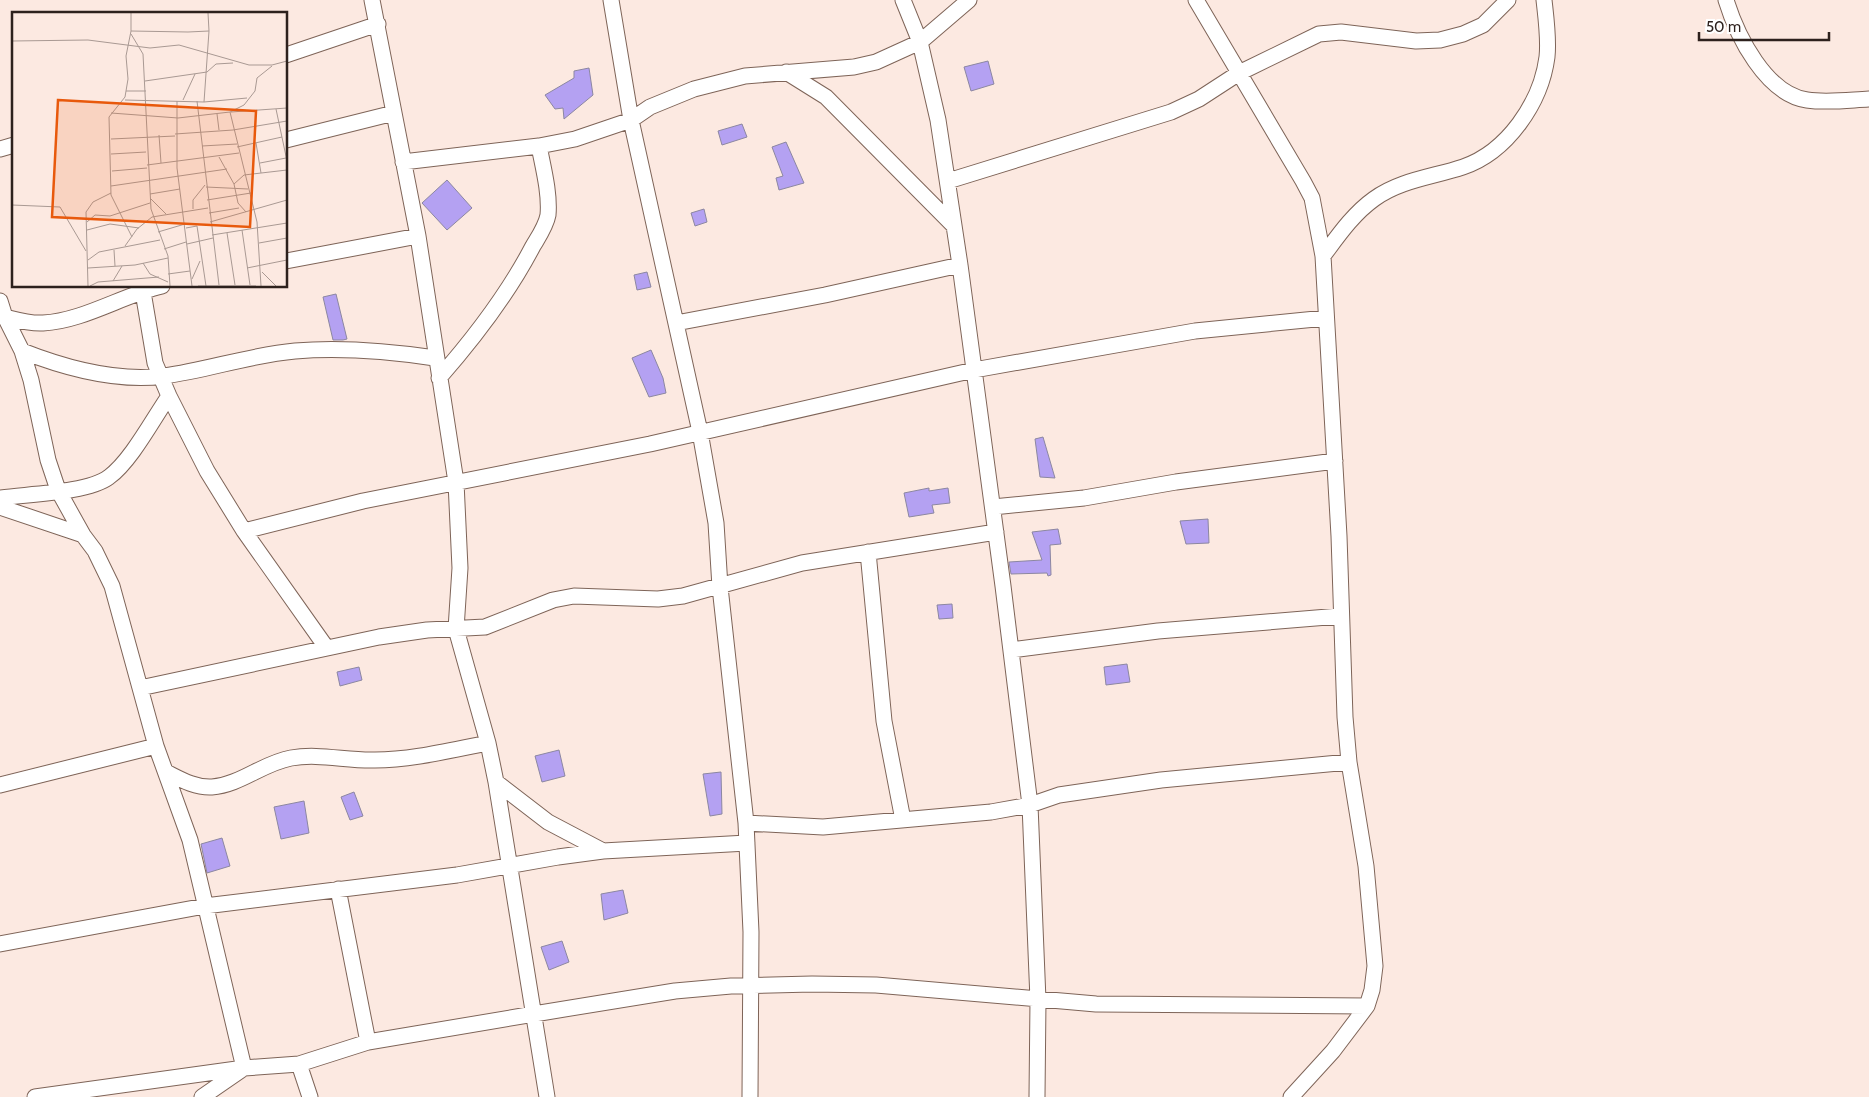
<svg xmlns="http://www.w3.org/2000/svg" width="1869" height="1097" font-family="Cabin,sans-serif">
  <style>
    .building { fill: #b4a1f2; stroke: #8c87a1 }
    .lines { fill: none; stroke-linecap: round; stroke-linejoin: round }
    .minor-casing { stroke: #7e6458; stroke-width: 17 }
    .minor { stroke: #fff; stroke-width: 15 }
    .inset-road { fill: none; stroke: #a99993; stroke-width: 1 }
    .view { fill: #e8590c; fill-opacity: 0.15; stroke: #e8590c; stroke-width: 2.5 }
    .inset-edge { fill: none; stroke: #2d211d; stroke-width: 2.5 }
  </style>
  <rect width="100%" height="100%" fill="#fce9e1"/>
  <!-- building -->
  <path class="building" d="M988,61L994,84L971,91L964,67Z
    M589,68L593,95L564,119L563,108L555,109L545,95L574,78V71Z
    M742,124L747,137L722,145L718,131Z
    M786,142L804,183L779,190L776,178L783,176L772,147Z
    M447,180L472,208L447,230L422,203Z
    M704,209L707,222L695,226L691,213Z
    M647,272L651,287L637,290L634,275Z
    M336,294L347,339L343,340H333L323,297Z
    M651,350L663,378L666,393L649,397L632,358Z
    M1043,437L1055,478L1040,477L1035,439Z
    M929,488V491L948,488L950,503L932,505L934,513L909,517L904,493Z
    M1208,519L1209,543L1186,544L1180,521Z
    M1058,529L1061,544L1050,545L1051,575L1048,576L1047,573L1011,574L1009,562L1042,560L1032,532Z
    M952,604L953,618L939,619L937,605Z
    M1127,664L1130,682L1106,685L1104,667Z
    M359,667L362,680L340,686L337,672Z
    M559,750L565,776L542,782L535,756Z
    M721,772L722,814L710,816L703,774Z
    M354,792L363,816L350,820L341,797Z
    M304,801L309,833L281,839L274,807Z
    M222,838L230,866L207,873L201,844Z
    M623,890L628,913L604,920L601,894Z
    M562,941L569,962L549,970L541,947Z"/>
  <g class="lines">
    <!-- minor casing -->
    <g class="minor-casing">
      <path id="minor" d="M372,0L418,236L456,482L460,568L456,629L488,743L496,782L547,1097
        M611,0L631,120L700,432L716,523L720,587L746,823L751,932L750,1097
        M903,0L920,42L938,120L960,265L1003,586L1030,805L1038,1000L1037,1097
        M1196,0L1303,181L1312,198L1323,256L1339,536L1345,717L1349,762L1366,866L1375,966L1372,990L1367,1006L1333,1051L1291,1097
        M1726,0C1737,36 1766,94 1807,100C1827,103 1849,100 1869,99
        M286,55L378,24
        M786,72L826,97L954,226
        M286,140L394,113
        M0,149L14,145
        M403,162L539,146L575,139L631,120L650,107L694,89L745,76L854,67L876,62L920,42L969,0
        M948,181L1171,112L1199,99L1239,73L1319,34L1341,32L1416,41L1440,40L1463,34L1483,25L1508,0
        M1323,256C1338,236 1353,214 1374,199C1400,180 1433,177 1463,167C1507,152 1541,103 1547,57C1549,39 1546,18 1544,0
        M286,261L418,236
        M142,286L155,363L169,396L207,471L244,531L326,647
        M0,301L5,317L22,351L31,380L48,460L58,490L83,535L95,551L112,586L156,746L190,840L244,1068L299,1064L368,1042L534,1014L675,991L731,986L812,984L876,985L1096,1004L1367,1006
        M5,317C17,320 31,324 43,323C83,321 123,295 162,286
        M676,323L825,295L960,265
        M22,351C65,368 118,382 164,376C208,370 250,355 295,351C342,347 388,351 435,358
        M439,378C475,337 508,294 533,246C539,236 546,226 548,215C550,193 543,167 539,146
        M0,498C28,494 88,493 109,477C131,461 153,419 169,396
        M0,507L83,535
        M993,507L1084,498L1176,482L1335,461
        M244,531L363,501L650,444L974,370L1195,331L1326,318
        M868,552L884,721L903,820
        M1011,650L1158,631L1340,616
        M140,688L379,637L427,630L485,627L553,600L574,596L658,599L683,596L802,563L996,532
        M166,772C180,779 195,788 212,787C240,785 263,763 291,758C319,753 347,761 375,760C412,760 451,750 488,743
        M496,782L548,822L603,851
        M0,785L156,746
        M746,823L823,827L991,812L1030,805L1059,795L1161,780L1349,762
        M338,889L368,1042
        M0,944L205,906L457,875L558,857L603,851L747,843
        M299,1064L310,1097
        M35,1097L244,1068
        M202,1097L244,1068"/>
    </g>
    <!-- minor -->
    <use href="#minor" class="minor"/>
  </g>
  <!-- overview -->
  <g transform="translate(12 12)">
    <rect width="275" height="275" fill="#fce9e1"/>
    <path class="inset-road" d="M119,1V19L176,20L197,19L196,1M119,19L114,44L116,67L113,85L97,105L99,183L120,225M119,22L131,42L139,197L156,244L158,274M0,29L76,28L138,36L167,33L237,53H260L275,49M133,69L195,60L204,52L221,51M114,79H134M113,88L192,90L235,86M171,88L183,62M165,89V156L180,274M185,89L207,273M192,90L197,19M264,97L275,149M218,100L232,93L243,79L245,66L260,54M219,100L275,96M99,101L166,106L218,100L245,210L249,274M205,102L207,118M163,122L221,118L275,109M147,123L149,151M99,127L163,124M244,131L249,161M190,134L225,132M225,135L270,125M99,142L134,140M207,145L222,172L226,191L234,200M248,151L274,146M135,153L227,141M100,159L135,156M222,172L232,163L275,158M99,174L215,157M194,175L236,177M138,182L168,177M138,186L154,202M195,188L239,181M0,193L48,195L74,239M181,197V188L193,173M197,201L227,196M75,210L83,203L98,204L138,191M198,210L275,188M174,216L185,214L194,274M75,218L98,212L127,216M230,218L238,273M146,220L173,212M215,221L223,273M200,223L275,211M247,231L275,226M175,232L201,226M113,234L125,217L140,205L196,196M152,237L174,230M102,238L103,254M76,248L87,240L148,228M131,251L138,262L156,270M76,256L123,253L156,246M235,256L275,248M250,260L264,274M156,262L178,259M180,267L188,249M101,269L110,254M76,274L74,200L81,190L99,181M78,274L86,270L147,265M186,274H244"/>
    <path class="view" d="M46,88L244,99L238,215L40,205Z"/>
    <rect width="275" height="275" class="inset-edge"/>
  </g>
  <!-- scale -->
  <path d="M1699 32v8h130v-8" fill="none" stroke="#2d211d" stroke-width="2.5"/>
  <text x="1706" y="32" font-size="15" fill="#2d211d" stroke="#ffffff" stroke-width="4" paint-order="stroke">50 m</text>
</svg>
